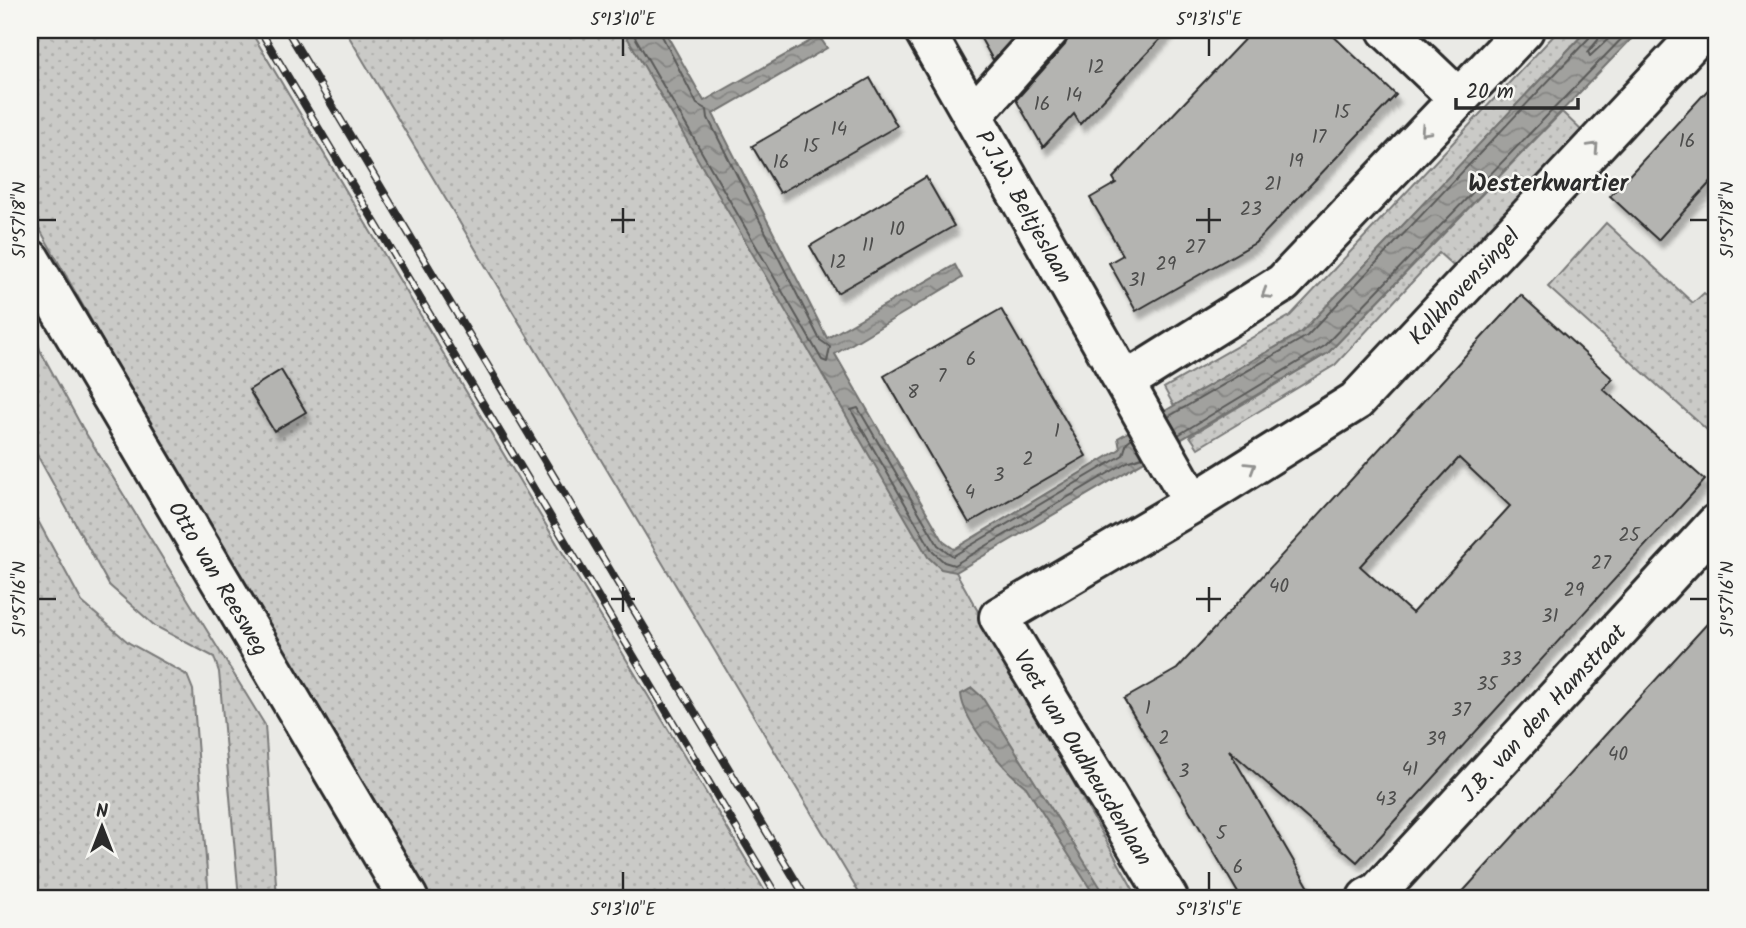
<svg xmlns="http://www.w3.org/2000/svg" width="1746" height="928" font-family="Kalam,sans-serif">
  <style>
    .green { fill: url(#green-dots); stroke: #7a7a79; stroke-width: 2 }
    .water { fill: url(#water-waves); stroke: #727270; stroke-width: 2 }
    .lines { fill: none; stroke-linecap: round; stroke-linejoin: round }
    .shore { stroke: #5a5a59; stroke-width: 2 }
    .building { fill: #b4b4b1; stroke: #2b2b2b; stroke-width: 2; fill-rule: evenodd; filter: url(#shadow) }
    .street-casing { stroke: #2b2b2b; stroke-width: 44 }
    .secondary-casing { stroke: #2b2b2b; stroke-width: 44 }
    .street { stroke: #f6f6f2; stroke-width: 38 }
    .secondary { stroke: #f6f6f2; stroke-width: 38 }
    .rail-casing { stroke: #2b2b2b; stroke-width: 8 }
    .rail { stroke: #f6f6f2; stroke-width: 5; stroke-dasharray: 16; stroke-linecap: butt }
    .oneway { stroke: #90908e }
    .ticks { fill: none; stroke: #2b2b2b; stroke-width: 2.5 }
    .labels { text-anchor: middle; stroke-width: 5; stroke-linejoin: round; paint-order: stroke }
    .number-label { font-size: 19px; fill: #4d4d4c }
    .street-label { font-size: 23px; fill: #2b2b2b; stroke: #f6f6f2 }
    .neighbourhood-label { font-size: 24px; font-weight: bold; fill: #2b2b2b; stroke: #f6f6f2 }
    .neatline { fill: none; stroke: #2b2b2b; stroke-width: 2.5 }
    .ticks-label { font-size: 18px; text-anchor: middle; fill: #2b2b2b }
  </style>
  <defs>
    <pattern id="green-dots" width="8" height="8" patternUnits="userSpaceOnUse" patternTransform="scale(1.75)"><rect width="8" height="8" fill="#cacac7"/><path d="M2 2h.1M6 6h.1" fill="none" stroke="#aeaeab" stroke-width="1.8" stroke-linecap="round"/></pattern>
    <pattern id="water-waves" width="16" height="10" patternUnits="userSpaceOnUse" patternTransform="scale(1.75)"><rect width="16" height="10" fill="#a1a19e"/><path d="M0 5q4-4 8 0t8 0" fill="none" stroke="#838381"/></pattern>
    <filter id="shadow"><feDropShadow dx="4.5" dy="8" stdDeviation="2" flood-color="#0004"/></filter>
  </defs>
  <rect width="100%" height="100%" fill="#eaeae6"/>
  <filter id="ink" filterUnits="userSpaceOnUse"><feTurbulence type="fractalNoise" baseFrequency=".0143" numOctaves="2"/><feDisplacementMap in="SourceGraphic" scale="14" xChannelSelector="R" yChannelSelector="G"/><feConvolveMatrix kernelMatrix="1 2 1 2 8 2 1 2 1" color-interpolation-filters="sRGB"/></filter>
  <g filter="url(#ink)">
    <!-- green -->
    <path class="green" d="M30,30H250L769,898H431L191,497L30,212Z
      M345,30H630L934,547L956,572L1138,898H862Z
      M1559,30H1587L1302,332L1174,406L1164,388L1290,316Z
      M1562,112L1583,132L1459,271L1439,253L1335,365L1198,448L1190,436L1328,353Z
      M1606,223L1693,303L1704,293L1716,304V438L1548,287Z
      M30,315L40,350L82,427L265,725L277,898H239L219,672L214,657L155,626L109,585L30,442Z
      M30,506L82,602L129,643L187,675L193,690L209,898H34L30,843Z"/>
    <!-- water -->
    <path class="water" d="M623,30H664L704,101L819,36L827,48L713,114L827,338L955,265L962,278L835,354L944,542L954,549L1120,449L1118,438L1302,332L1587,30H1640L1328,353L956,572L941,569L928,557Z
      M972,688L982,697L1107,898H1096L1026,787C1004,770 963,721 961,694Z"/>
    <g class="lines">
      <!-- shore -->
      <path class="shore" d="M631,30L822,360L827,362L830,347L820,340L708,118L707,110L697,104L659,30
        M1600,30L1598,40L1588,52L1590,56L1618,30
        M1168,417L1307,336L1589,38L1591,30
        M1178,435L1323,347L1630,30
        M1132,438L1127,442L1123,455L953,556L938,545L858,408L851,410L933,552L944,562L954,565L1127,462L1142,457"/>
    </g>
    <!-- building -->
    <path class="building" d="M976,30H1020L993,60Z
      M1070,30H1169L1080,124L1074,114L1043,147L1016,100L1065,45Z
      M1253,30H1327L1396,95L1255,243L1136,311L1109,263L1123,255L1090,198L1116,183L1113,178Z
      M870,78L897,126L780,193L752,146Z
      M1716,81V176L1658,240L1610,196Z
      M926,177L954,226L837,293L810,246Z
      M1521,295L1613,379L1603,389L1705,480L1357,862L1229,750L1315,898H1241L1124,699L1177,669ZM1459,458L1510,506L1412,613L1360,566Z
      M1001,309L1086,456L969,523L884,376Z
      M281,370L306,412L274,431L249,390Z
      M1716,614V898H1457L1618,721Z"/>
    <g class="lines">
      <!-- street casing -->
      <g class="street-casing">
        <g id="street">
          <path id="s1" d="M924,30L1193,503L999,617L1168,898"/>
          <path d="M1387,30L1457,97"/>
          <path d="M973,115L1049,30"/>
          <path d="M1125,382L1283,283L1524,30"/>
          <path id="s2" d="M1193,503L1356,401L1703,30"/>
          <path id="s3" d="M1367,898L1378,892L1716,524"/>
        </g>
      </g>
      <!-- secondary casing -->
      <g class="secondary-casing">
        <g id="secondary">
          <path id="s4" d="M30,259L408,898"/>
        </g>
      </g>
      <!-- street -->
      <use href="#street" class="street"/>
      <!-- secondary -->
      <use href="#secondary" class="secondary"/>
      <!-- rail casing -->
      <g class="rail-casing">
        <path id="rail" d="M260,30L778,898
          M287,30L806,898"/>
      </g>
      <!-- rail -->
      <use href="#rail" class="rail"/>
    </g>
    <!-- one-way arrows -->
    <defs><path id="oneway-chevron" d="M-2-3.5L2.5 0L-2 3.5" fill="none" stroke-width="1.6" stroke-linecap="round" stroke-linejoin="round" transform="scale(1.75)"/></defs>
    <g class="oneway">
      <use href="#oneway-chevron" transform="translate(1425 131) rotate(133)"/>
      <use href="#oneway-chevron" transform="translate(1594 147) rotate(-47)"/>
      <use href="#oneway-chevron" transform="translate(1266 294) rotate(148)"/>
      <use href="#oneway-chevron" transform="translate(1251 467) rotate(-32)"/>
    </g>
  </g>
  <!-- ticks -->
  <path class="ticks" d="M623,38V56M1209,38V56M623,208V233M1209,208V233M38,220H56M611,220H635M1196,220H1221M1690,220H1708M623,587V612M1209,587V612M38,599H56M611,599H635M1196,599H1221M1690,599H1708M623,872V890M1209,872V890"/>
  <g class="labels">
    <!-- number labels -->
    <g class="number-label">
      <text x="1096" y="73">12</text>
      <text x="1074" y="101">14</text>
      <text x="1042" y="110">16</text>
      <text x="1342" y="118">15</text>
      <text x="839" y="135">14</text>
      <text x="1319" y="143">17</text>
      <text x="1687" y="147">16</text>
      <text x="811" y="152">15</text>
      <text x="1296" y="167">19</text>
      <text x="781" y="168">16</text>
      <text x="1273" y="190">21</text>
      <text x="1251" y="215">23</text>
      <text x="897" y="235">10</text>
      <text x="868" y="251">11</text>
      <text x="1195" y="253">27</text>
      <text x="838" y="268">12</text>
      <text x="1166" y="270">29</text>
      <text x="1137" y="286">31</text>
      <text x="971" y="365">6</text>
      <text x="942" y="382">7</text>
      <text x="913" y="398">8</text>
      <text x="1057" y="437">1</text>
      <text x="1028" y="465">2</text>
      <text x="999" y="481">3</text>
      <text x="970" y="498">4</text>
      <text x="1629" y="541">25</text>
      <text x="1601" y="569">27</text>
      <text x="1279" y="592">40</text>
      <text x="1574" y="596">29</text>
      <text x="1550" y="622">31</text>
      <text x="1511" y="665">33</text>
      <text x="1487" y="690">35</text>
      <text x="1148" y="714">1</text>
      <text x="1461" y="716">37</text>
      <text x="1164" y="744">2</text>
      <text x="1436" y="745">39</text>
      <text x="1618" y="760">40</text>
      <text x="1410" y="775">41</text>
      <text x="1184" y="777">3</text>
      <text x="1386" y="805">43</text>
      <text x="1221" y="839">5</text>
      <text x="1238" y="873">6</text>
    </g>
    <!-- street labels -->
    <g class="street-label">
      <text dy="8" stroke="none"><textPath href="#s1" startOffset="203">P.J.W. Beltjeslaan</textPath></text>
      <text dy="8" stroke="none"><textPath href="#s2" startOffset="350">Kalkhovensingel</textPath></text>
      <text dy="8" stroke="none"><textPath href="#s4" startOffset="371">Otto van Reesweg</textPath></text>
      <text dy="8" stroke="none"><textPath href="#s3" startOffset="256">J.B. van den Hamstraat</textPath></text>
      <text dy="8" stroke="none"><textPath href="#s1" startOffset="933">Voet van Oudheusdenlaan</textPath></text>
    </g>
    <!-- neighbourhood labels -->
    <g class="neighbourhood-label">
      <text x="1548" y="191">Westerkwartier</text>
    </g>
  </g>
  <!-- margin -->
  <rect width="1746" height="928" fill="none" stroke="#f6f6f2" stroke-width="77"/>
  <!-- north arrow -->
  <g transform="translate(102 827)" stroke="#f6f6f2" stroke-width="5" paint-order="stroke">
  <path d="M0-5L12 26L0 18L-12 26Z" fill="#2b2b2b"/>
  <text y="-10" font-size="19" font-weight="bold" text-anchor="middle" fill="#2b2b2b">N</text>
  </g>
  <!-- scale -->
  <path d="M1456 98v10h122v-10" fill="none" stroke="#2b2b2b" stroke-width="3.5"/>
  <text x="1466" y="98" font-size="21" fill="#2b2b2b" stroke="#f6f6f2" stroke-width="5" paint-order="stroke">20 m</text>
  <rect x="38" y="38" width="1670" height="852" class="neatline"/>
  <g class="ticks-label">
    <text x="623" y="25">5°13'10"E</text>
    <text x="1209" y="25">5°13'15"E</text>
    <text transform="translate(19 220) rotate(-90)" y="6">51°57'18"N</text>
    <text transform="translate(1727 220) rotate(-90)" y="6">51°57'18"N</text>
    <text transform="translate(19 599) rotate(-90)" y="6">51°57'16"N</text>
    <text transform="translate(1727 599) rotate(-90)" y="6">51°57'16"N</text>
    <text x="623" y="915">5°13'10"E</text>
    <text x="1209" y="915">5°13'15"E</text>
  </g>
</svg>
